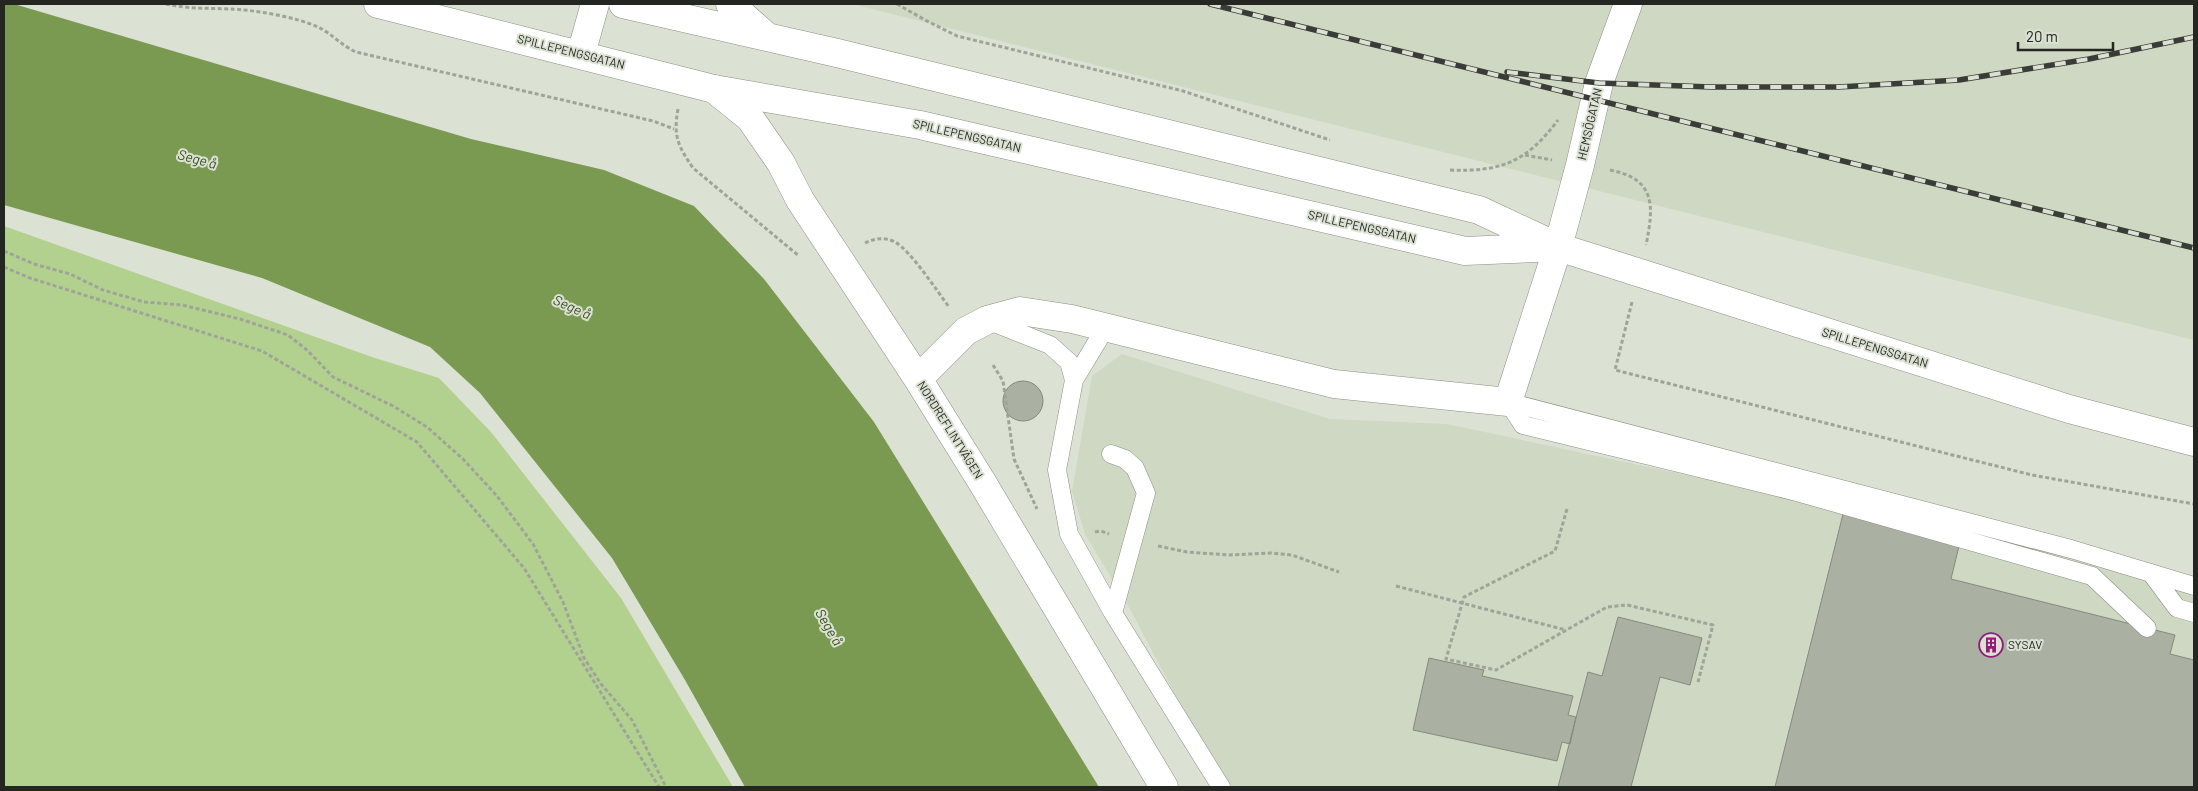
<svg xmlns="http://www.w3.org/2000/svg" width="2198" height="791" font-family="Barlow,sans-serif">
  <style>
    .built { fill: #ced8c3 }
    .green { fill: #b3d18e }
    .water { fill: #7b9a51 }
    .building { fill: #aab1a3; stroke: #848a7d }
    .lines { fill: none; stroke-linecap: round; stroke-linejoin: round }
    .lane-casing { stroke: #898f82; stroke-width: 19 }
    .street-casing { stroke: #898f82; stroke-width: 29 }
    .secondary-casing { stroke: #898f82; stroke-width: 29 }
    .path { stroke: #9fa499; stroke-width: 3; stroke-dasharray: 4 2.5; stroke-linecap: butt }
    .lane { stroke: #fff; stroke-width: 18 }
    .street { stroke: #fff; stroke-width: 28 }
    .secondary { stroke: #fff; stroke-width: 28 }
    .rail-casing { stroke: #3a3d37; stroke-width: 5.5 }
    .rail { stroke: #dbe2d4; stroke-width: 4; stroke-dasharray: 11; stroke-linecap: butt }
    .labels { text-anchor: middle; stroke-width: 4; stroke-linejoin: round; paint-order: stroke }
    .street-label { font-size: 12px; fill: #232621; stroke: #dbe2d4 }
    .poi-label { font-size: 12px; fill: #232621; stroke: #dbe2d4; text-anchor: start }
    .water-label { font-size: 14px; font-style: italic; fill: #3a4f1b; stroke: #dbe2d4 }
  </style>
  <rect width="100%" height="100%" fill="#dbe2d4"/>
  <!-- built -->
  <path class="built" d="M852,4H2194V340Z
    M1122,354L1330,419L1447,424L2194,583V787H1224L1131,611L1085,534L1072,491L1092,376Z"/>
  <!-- green -->
  <path class="green" d="M4,226L372,357L439,378L491,432L621,598L733,787H4Z"/>
  <!-- water -->
  <path class="water" d="M4,4H14L471,139L604,170L694,206L764,279L874,422L1099,787H745L685,680L612,558L480,393L430,347L262,278L4,205Z"/>
  <!-- building -->
  <path class="building" d="M1003 401a20 20 0 1 1 40 0a20 20 0 1 1-40 0Z
    M1844,510L1960,542L1951,579L2175,635L2170,654L2194,660V787H1775Z
    M1618,617L1702,638L1690,685L1660,677L1631,787H1558L1588,672L1602,676Z
    M1429,658L1484,670L1482,676L1573,696L1568,715L1576,717L1570,744L1562,742L1557,761L1413,730Z"/>
  <g class="lines">
    <!-- lane casing -->
    <g class="lane-casing">
      <path id="lane" d="M987,320L1050,345L1069,362L1074,380L1057,470L1069,534L1113,613L1221,787
        M1074,380L1106,327
        M1508,402L2071,549L2194,586
        M1508,402L1523,425L1797,492L2092,576L2147,628
        M1111,454L1125,459L1135,468L1146,493L1113,613
        M2151,573L2177,608L2194,613"/>
    </g>
    <!-- street casing -->
    <g class="street-casing">
      <path id="street" d="M581,54L595,4
        M714,89L750,118L781,163L800,200L918,379L982,482L1164,787
        M918,379L966,331L987,320L1020,311L1072,319L1334,384L1508,402L1558,247L2069,409L2194,442"/>
    </g>
    <!-- secondary casing -->
    <g class="secondary-casing">
      <path id="secondary" d="M378,4L714,89L920,125L1465,251L1558,247
        M623,4L837,53L1479,210L1554,245
        M730,4L766,36
        M1558,247L1580,165L1599,83L1628,4"/>
    </g>
    <!-- path -->
    <path class="path" d="M166,4C187,9 209,8 231,9C255,10 296,17 318,27C331,33 342,46 356,52L653,121L674,129
      M897,4L925,20L957,36L1183,91L1330,140
      M678,109C673,136 678,146 693,168L799,256
      M1525,155L1552,160
      M1450,170C1501,172 1527,162 1558,120
      M1610,170C1656,179 1654,206 1646,245
      M865,243C875,238 885,237 895,242C911,251 937,291 949,307
      M4,251L34,264L70,274L103,290L144,302L182,305L240,319L288,335L307,350L333,377L393,406L427,427L463,459L497,496L533,544L563,602L584,658L601,684L632,720L666,787
      M4,267L30,278L262,351L417,442L524,568L659,787
      M1632,302L1615,370L2032,475L2194,504
      M993,365L1003,381L1014,459L1037,509
      M1567,509L1555,551L1464,597L1446,659L1496,670L1607,607L1627,605L1713,625L1698,682
      M1095,532L1101,531L1109,534
      M1158,546L1187,552L1229,555L1271,553L1292,555L1339,572
      M1396,586L1566,630"/>
    <!-- lane -->
    <use href="#lane" class="lane"/>
    <!-- street -->
    <use href="#street" class="street"/>
    <!-- secondary -->
    <use href="#secondary" class="secondary"/>
    <!-- rail casing -->
    <g class="rail-casing">
      <path id="rail" d="M1210,4L2194,248
        M1507,72L1599,83L1711,87H1839L1959,80L2089,59L2194,37"/>
    </g>
    <!-- rail -->
    <use href="#rail" class="rail"/>
  </g>
  <!-- icons -->
  <defs>
    <g id="building-ring" transform="scale(1.25)"><circle r="9.5" fill="#dbe2d4" stroke="#921c7a" stroke-width="1.5"/><path d="M-4-6H4V6H1V3H-1V6H-4ZM-2.5-4.3h1.7v1.8h-1.7ZM.8-4.3h1.7v1.8H.8ZM-2.5-1h1.7V.8h-1.7ZM.8-1h1.7V.8H.8Z" fill="#921c7a"/></g>
  </defs>
  <g fill-rule="evenodd">
    <use href="#building-ring" x="1991" y="645"/>
  </g>
  <g class="labels">
    <!-- street labels -->
    <g class="street-label">
      <text transform="translate(571 52) rotate(14)" y="4">SPILLEPENGSGATAN</text>
      <text transform="translate(1590 124) rotate(-77)" y="4">HEMSÖGATAN</text>
      <text transform="translate(967 136) rotate(13)" y="4">SPILLEPENGSGATAN</text>
      <text transform="translate(1362 227) rotate(13)" y="4">SPILLEPENGSGATAN</text>
      <text transform="translate(1875 348) rotate(17)" y="4">SPILLEPENGSGATAN</text>
      <text transform="translate(950 430) rotate(58)" y="4">NORDREFLINTVÄGEN</text>
    </g>
    <!-- poi labels -->
    <g class="poi-label">
      <text x="2008" y="649">SYSAV</text>
    </g>
    <!-- water labels -->
    <g class="water-label">
      <text transform="translate(197 159) rotate(15)" y="5">Sege å</text>
      <text transform="translate(572 307) rotate(24)" y="5">Sege å</text>
      <text transform="translate(829 627) rotate(60)" y="5">Sege å</text>
    </g>
  </g>
  <!-- border -->
  <rect width="2198" height="791" fill="none" stroke="#232621" stroke-width="10"/>
  <!-- scale -->
  <path d="M2018 42v8h95v-8" fill="none" stroke="#232621" stroke-width="2.5"/>
  <text x="2026" y="42" font-size="15" fill="#232621" stroke="#dbe2d4" stroke-width="4" paint-order="stroke">20 m</text>
</svg>
